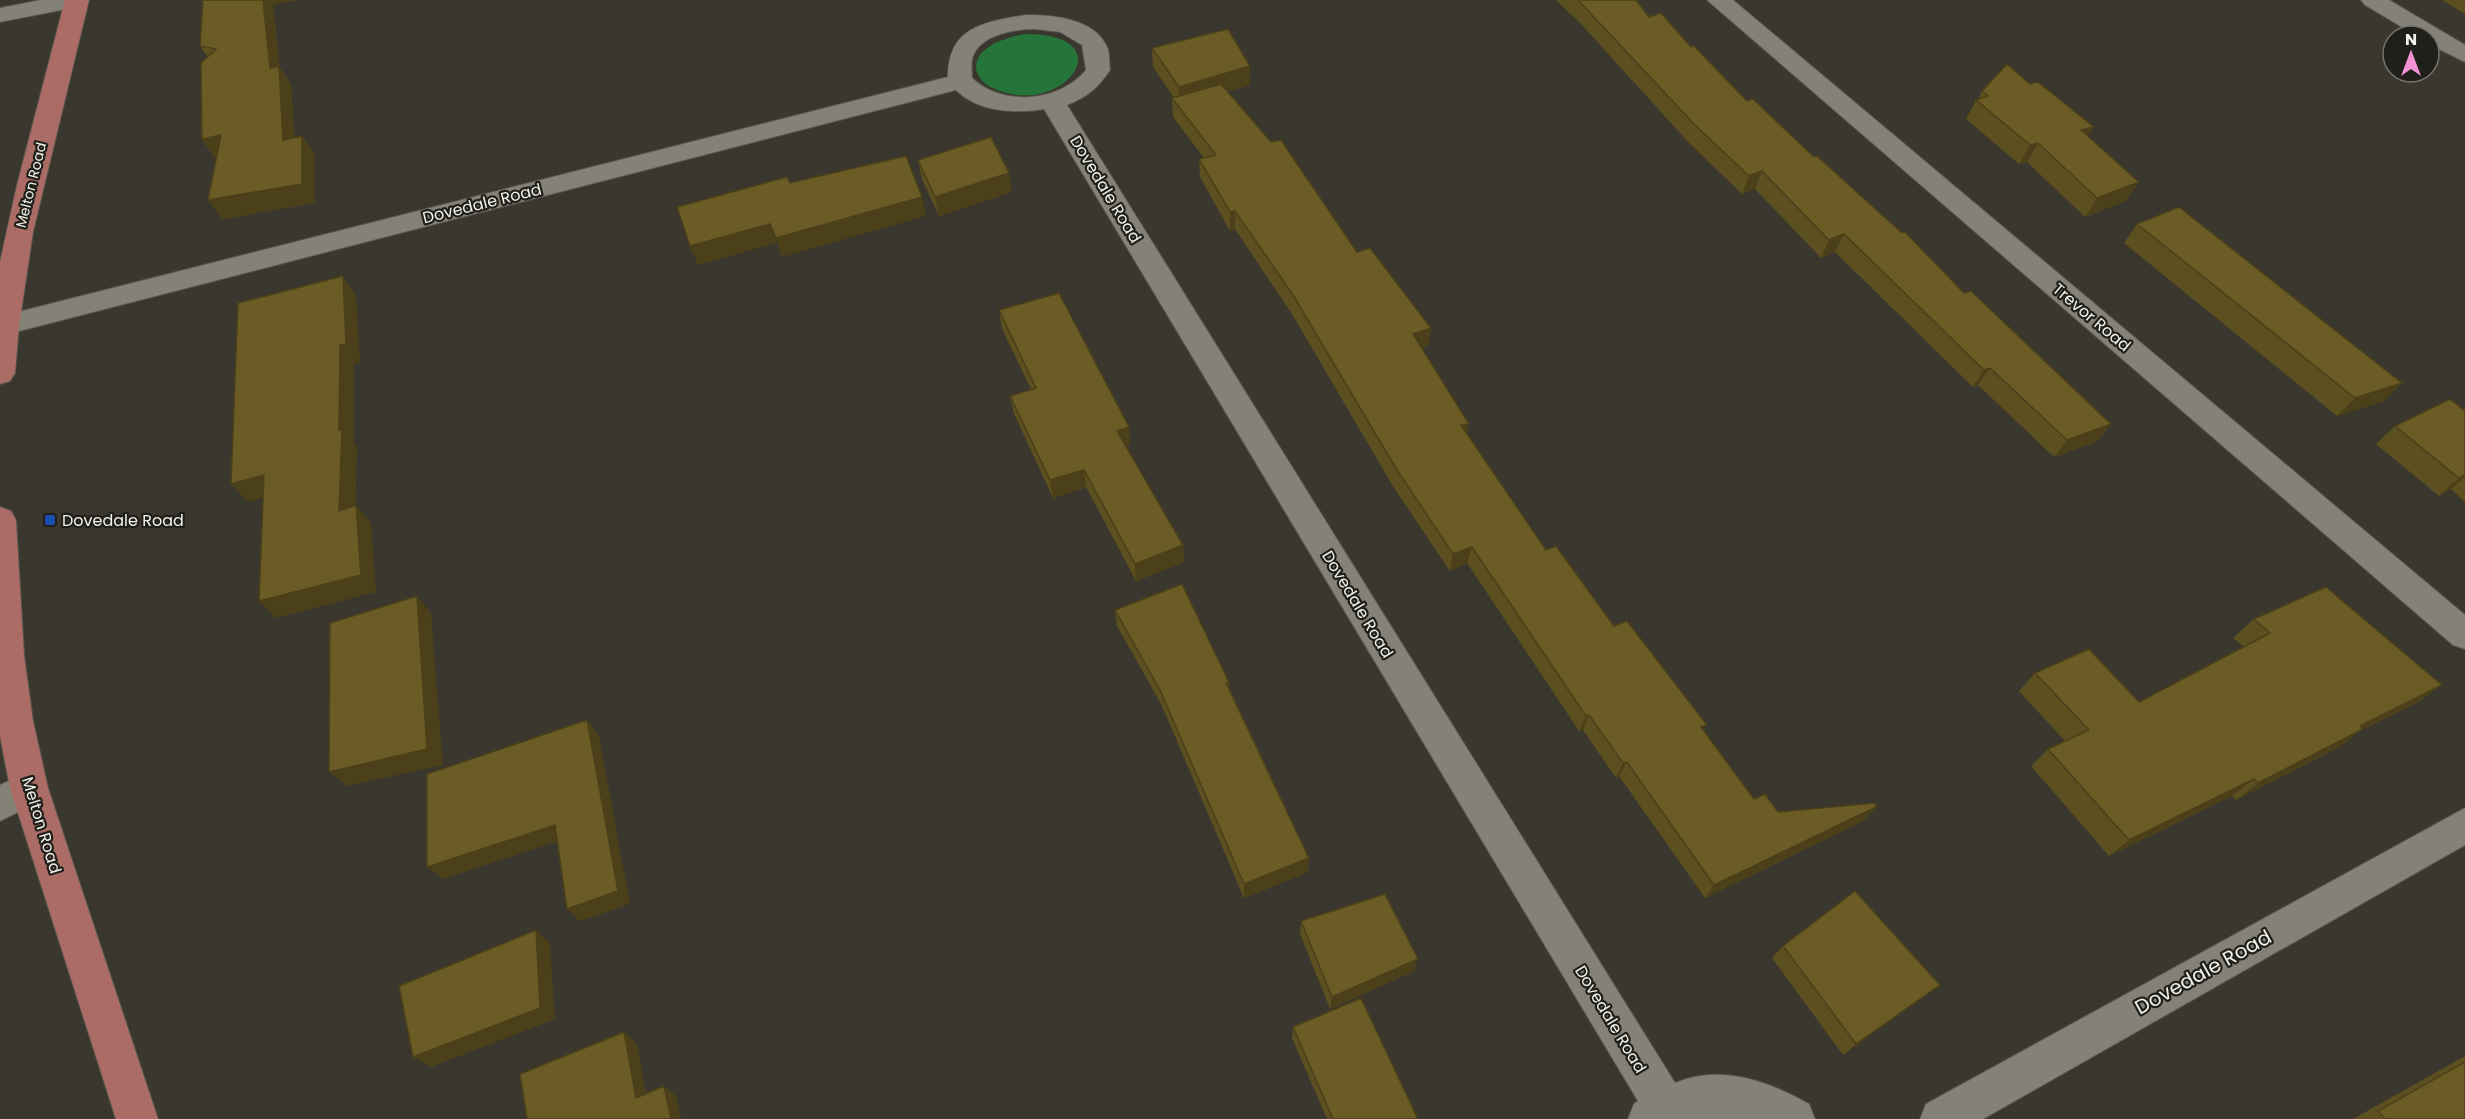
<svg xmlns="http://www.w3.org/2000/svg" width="2465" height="1119" font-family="Poppins,sans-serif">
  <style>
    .green { fill: #257439 }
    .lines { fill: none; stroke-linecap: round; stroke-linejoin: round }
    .minor-casing { stroke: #57554d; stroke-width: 2 }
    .tertiary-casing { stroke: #57554d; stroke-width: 2 }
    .primary-casing { stroke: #57554d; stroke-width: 2 }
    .minor { fill: #848176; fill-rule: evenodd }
    .tertiary { fill: #848176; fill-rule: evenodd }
    .primary { fill: #aa6c65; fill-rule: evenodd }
    .wall { fill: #5c4f20 }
    .shaded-wall { fill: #4b401a }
    .building { fill: #6b5c25; stroke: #4b401a; stroke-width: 1.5 }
    .transit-dot { fill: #1a4fb4; stroke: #201f1a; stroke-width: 2 }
    .labels { text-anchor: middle; stroke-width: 4.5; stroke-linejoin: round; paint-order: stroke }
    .far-street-label { font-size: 14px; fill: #f1f0e9; stroke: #201f1a }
    .street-label { font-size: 16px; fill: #f1f0e9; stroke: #201f1a }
    .poi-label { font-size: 16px; fill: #f1f0e9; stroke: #201f1a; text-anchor: start }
    .near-street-label { font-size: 20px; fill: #f1f0e9; stroke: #201f1a }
  </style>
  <rect width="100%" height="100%" fill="#3a372e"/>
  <!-- green -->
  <path class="green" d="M1025,34C1128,34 1061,121 993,88C985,85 977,77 976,68C976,45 1008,37 1025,34Z"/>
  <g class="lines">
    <!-- minor casing -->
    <g class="minor-casing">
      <path id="minor" d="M41,0H89L85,5L77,7L0,22V8Z
        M2361,0H2389L2465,45V62L2429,44V36H2417L2365,5Z
        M1026,15C1053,15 1094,18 1107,47C1110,53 1109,63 1110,70C1098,88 1087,97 1067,105L1675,1083C1721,1064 1768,1081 1809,1104L1815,1119H1628L1634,1104L1638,1101L1044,109C1015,114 978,112 956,90L0,336L2,316L948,77C948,27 984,22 1026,15ZM1035,29L1060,32L1082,45L1086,70C1060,102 1002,107 972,78C972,70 970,60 974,54C983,34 1016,29 1035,29Z
        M29,771L42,776L48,788L42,800L0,821V785Z
        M2465,808V845L1983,1119H1920L1926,1104Z"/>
    </g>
    <!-- tertiary casing -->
    <g class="tertiary-casing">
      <path id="tertiary" d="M1707,0H1733L2465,615V649L2453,645Z"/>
    </g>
    <!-- primary casing -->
    <g class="primary-casing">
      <path id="primary" d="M65,0H89L33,232L19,326L15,373L10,381L0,384V262L17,185Z
        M0,507L11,511L16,520L24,655L33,721L48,788L158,1119H116L10,788L0,736Z"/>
    </g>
    <!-- minor -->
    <use href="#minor" class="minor"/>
    <!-- tertiary -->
    <use href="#tertiary" class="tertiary"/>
    <!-- primary -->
    <use href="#primary" class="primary"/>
  </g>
  <!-- wall -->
  <path class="wall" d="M203,0H297L273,5L280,68L291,85L294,138L302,136L315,155V203L222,219L208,200L217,158H215L202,139L208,57L200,46Z
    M1556,0H1636L1649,17L1691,47L1747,101L2098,441L2054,457L1978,385L1973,387L1835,252L1821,258L1755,189L1742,194L1689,143L1582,25Z
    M2442,0H2465V14Z
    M1152,48L1250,85L1227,92L1357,252L1431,328L1428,346L1422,348L1467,434L1546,550L1614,626L1703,731L1754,799L1778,812L1876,807L1863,821L1705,898L1619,776L1616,778L1583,730L1579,731L1467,563L1450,571L1394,488L1292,314L1235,229L1230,231L1200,177L1199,159L1204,158L1173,117L1172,98H1174L1153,67Z
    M1982,91L2088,136L2139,182L2126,201L2085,217L2027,162L2019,164L1966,119L1976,100L1978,99Z
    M918,160L1012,192L939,216L922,179Z
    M2137,224L2384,401L2337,416L2124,243Z
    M999,310L1129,427L1130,445L1126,447L1183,545L1184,562L1136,581L1086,487L1053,498L1014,414L1010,396L1031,389L1002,329Z
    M2465,411V502L2451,489L2439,496L2376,444L2395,426Z
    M1115,610L1229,682V687L1309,858L1308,872L1244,898L1162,706L1117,626Z
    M2254,619L2442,685L2417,703L2363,729L2339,747L2236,800L2232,796L2109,856L2031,766L2048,749L2065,741L2019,691L2035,673L2139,702L2244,647L2233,638Z
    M1301,921L1414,971L1330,1009L1300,934Z
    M1783,946L1940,985L1843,1055L1772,958Z
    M1293,1027L1418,1119H1327L1292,1038Z
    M2465,1056V1119H2353Z"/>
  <!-- shaded-wall -->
  <path class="shaded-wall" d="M263,0H297L273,5L280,68L291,85L296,158L283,140L270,68Z
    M1250,66V85L1179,106V87Z
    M2094,127L2082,145L2081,130Z
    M221,135L234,153L215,158L202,139Z
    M302,136L315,155V203L222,219L208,200Z
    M2038,143L2027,162L2019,164L2030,145Z
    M1762,171L1755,189L1742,194L1749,176Z
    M1009,173L1012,192L939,216L935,197Z
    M2139,182L2126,201L2085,217L2097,198Z
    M922,197L926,216L782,257L776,238Z
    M1235,211V229L1230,231V212Z
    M770,224L777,243L698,265L690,246Z
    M1844,234L1835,252L1821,258L1829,240Z
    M343,276L356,295L360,362L354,364V443L357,447L355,528L339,511L340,345Z
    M1431,328L1428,346L1410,352L1413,334Z
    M1990,368L1978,385L1973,387L1984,370Z
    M2402,383L2384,401L2337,416L2355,398Z
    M1469,424L1465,441L1461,425Z
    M2111,424L2098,441L2054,457L2067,440Z
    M1129,427L1130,445L1119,449L1117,431Z
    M1084,470L1086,487L1053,498L1050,480Z
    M264,475L280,493L248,502L231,484Z
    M2465,475V477L2451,489L2439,496L2459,478Z
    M356,505L371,523L376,592L276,618L259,601Z
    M1183,545L1184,562L1136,581L1135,564Z
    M1472,547L1467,563L1450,571L1453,554Z
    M417,596L431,613L443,765L347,786L329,772Z
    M2442,685L2417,703L2336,743L2360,726Z
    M1589,715L1583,730L1579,731L1586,716Z
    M587,720L599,735L630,904L580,921L567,909Z
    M2363,729L2339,747L2236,800L2258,783Z
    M1627,762L1619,776L1616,778L1623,763Z
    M2254,779L2232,796L2109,856L2129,840Z
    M1876,807L1863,821L1705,898L1714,885Z
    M555,825L568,838L443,879L427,867Z
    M1309,858L1308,872L1244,898V884Z
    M536,930L550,943L555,1019L431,1067L413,1057Z
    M1418,959L1414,971L1330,1009L1332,997Z
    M1940,985L1924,997L1843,1055L1856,1044Z
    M624,1032L637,1043L649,1108L636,1098Z
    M664,1086L676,1096L681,1119H671Z"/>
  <!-- building -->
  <path class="building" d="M203,0H263L270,68L279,66L283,140L302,136V184L208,200L221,135L202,139L201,63L216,49L200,46Z
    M1578,0H1636L1649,17L1661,13L1691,47L1694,46L1747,101L1753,99L1814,157L1817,156L1902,233L1905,232L1964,293L1971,291L2111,424L2067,440L1990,368L1984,370L1844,234L1829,240L1762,171L1749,176L1695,125Z
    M1228,29L1250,66L1179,87L1152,48Z
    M2007,64L2030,84L2038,82L2094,127L2081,130L2139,182L2097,198L2038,143L2030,145L1976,100L1988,96L1982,91Z
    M1221,84L1271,142L1281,140L1357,252L1370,248L1431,328L1413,334L1469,424L1461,425L1546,550L1556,546L1614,626L1627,621L1707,725L1701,727L1754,799L1765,794L1778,812L1875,803L1876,807L1714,885L1627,762L1623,763L1589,715L1586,716L1472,547L1453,554L1397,470L1293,295L1235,211L1230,212L1199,159L1216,155L1172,98Z
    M991,137L1009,173L935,197L918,160Z
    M906,156L922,197L776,238L770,224L690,246L677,207L787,177L790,183Z
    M2179,207L2402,383L2355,398L2137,224Z
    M343,276L346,344L340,345L339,430L342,429L339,511L356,505L361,575L259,601L264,475L231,484L238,303Z
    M1059,293L1129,427L1117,431L1183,545L1135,564L1084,470L1050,480L1010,396L1036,388L999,310Z
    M2450,399L2465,411V475L2459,478L2395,426Z
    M1182,584L1229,682L1226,683L1309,858L1244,884L1160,690L1115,610Z
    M2326,587L2442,685L2360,726L2363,729L2258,783L2254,779L2129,840L2048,749L2089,730L2035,673L2089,649L2139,702L2270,633L2254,619Z
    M417,596L427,749L329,772L330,623Z
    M587,720L618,891L567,909L555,825L427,867V774Z
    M1855,891L1940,985L1856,1044L1783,946Z
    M1385,894L1418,959L1332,997L1301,921Z
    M536,930L540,1008L413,1057L399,986Z
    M1361,998L1418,1119H1333L1293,1027Z
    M624,1032L636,1098L664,1086L671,1119H527L520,1074Z
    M2465,1062V1119H2385L2378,1111Z"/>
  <!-- markers -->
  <rect class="transit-dot" x="44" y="514" width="12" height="12" rx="3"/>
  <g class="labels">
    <!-- far-street labels -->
    <g class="far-street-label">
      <text transform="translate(31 185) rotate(-76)" y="5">Melton Road</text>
    </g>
    <!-- street labels -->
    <g class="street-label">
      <text transform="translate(1106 189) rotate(59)" y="6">Dovedale Road</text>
      <text transform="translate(482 203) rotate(-14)" y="6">Dovedale Road</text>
      <text transform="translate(2092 317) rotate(40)" y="6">Trevor Road</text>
      <text transform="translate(1358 604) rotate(59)" y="6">Dovedale Road</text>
      <text transform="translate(42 825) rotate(73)" y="6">Melton Road</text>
      <text transform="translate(1611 1019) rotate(59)" y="6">Dovedale Road</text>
    </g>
    <!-- poi labels -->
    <g class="poi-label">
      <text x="62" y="526">Dovedale Road</text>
    </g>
    <!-- near-street labels -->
    <g class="near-street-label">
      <text transform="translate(2203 972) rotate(-29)" y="7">Dovedale Road</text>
    </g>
  </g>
  <!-- north arrow -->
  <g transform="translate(2411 54)"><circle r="28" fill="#201f1a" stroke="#74736d" stroke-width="1.5"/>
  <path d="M0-4.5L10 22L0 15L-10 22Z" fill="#f391d5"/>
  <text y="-9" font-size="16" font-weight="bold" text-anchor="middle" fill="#f1f0e9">N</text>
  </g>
</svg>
